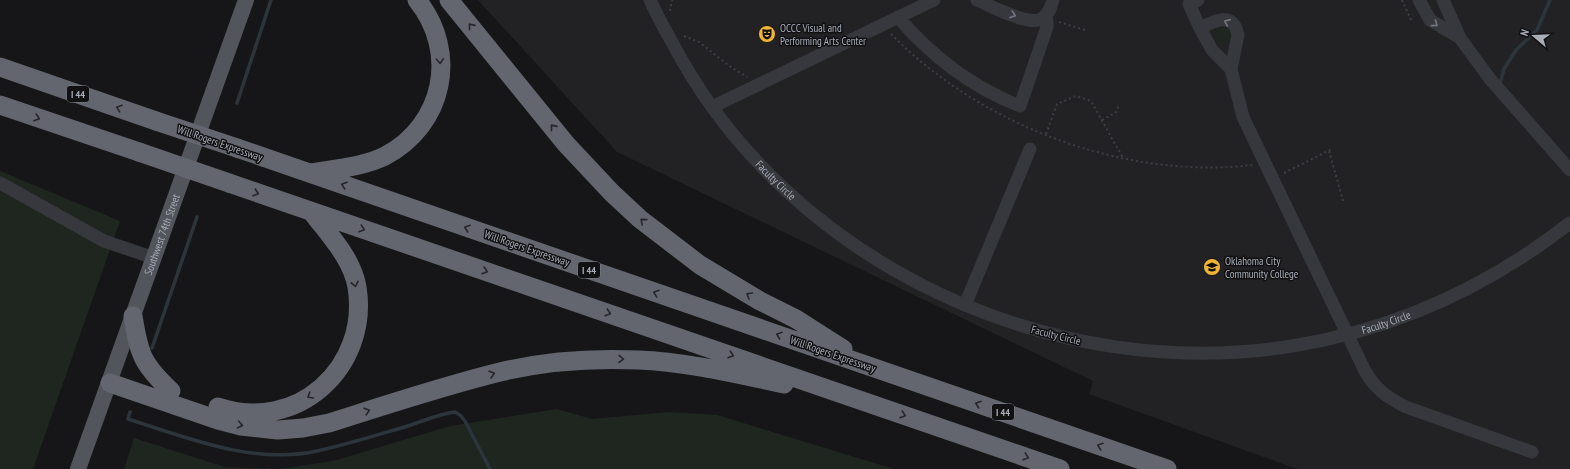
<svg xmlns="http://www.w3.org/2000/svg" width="1570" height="469" font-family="'PT Sans Narrow',sans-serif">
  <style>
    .built { fill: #222225 }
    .green { fill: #1e261f }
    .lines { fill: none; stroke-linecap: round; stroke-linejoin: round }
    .stream { stroke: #2c353c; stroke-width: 3.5 }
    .path { stroke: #3d3f44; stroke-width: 2; stroke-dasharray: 2 3; stroke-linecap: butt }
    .minor { stroke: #37383d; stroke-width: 13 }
    .major { stroke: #53555c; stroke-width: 16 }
    .highway { stroke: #63666e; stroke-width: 19 }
    .highway-bridge { stroke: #63666e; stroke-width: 19 }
    .oneway { stroke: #757881 }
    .oneway2 { stroke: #26262a }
    .labels { text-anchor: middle; stroke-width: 3; stroke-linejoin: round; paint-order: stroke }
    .shield { fill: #111113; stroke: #7b7e86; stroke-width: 1 }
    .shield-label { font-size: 10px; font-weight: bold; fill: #a8adb8 }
    .poi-label { font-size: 11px; fill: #a8adb8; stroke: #111113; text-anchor: start }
    .street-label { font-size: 11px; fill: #a8adb8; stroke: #111113 }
  </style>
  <rect width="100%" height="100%" fill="#161618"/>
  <!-- built -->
  <path class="built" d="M478,0H1570V469H1297L1089,394L1093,381L617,152Z"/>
  <!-- green -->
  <path class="green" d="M1213 35a9 9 0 1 1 18 0a9 9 0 1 1-18 0Z
    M0,171L120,221L33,469H0Z
    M557,409L592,419L669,412L717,415L894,469H124L134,438L225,467L280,469L333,461L450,426Z"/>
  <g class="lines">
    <!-- stream -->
    <path class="stream" d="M1501,80L1504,69L1516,50L1537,30L1550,0
      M237,103L271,0
      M152,348L197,217
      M130,412L128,419C188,438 253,465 317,451C349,444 380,434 411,425C425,420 440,414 455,412L460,415L465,421L490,469"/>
    <!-- path -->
    <path class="path" d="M1402,0L1412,22
      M670,11L672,0
      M1059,22L1085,30
      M891,34C981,126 1125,180 1253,165
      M684,36L699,42L732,68L747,77
      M1102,120L1116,112L1119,106
      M1046,134L1057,104L1076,96L1091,101L1123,158
      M1329,151L1344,204
      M1284,173L1332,149"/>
    <!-- minor -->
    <g class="minor">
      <path id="s1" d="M650,0C657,15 665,30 673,44C789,264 1054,387 1298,345C1398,328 1490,285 1570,223"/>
      <path d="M977,0C991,6 1024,24 1039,20C1048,17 1051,7 1053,0"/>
      <path d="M1198,0L1189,4L1200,28"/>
      <path d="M1419,0L1430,20L1460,38"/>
      <path d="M1443,0L1460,38L1490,79L1570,170"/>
      <path d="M898,17C930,55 973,88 1020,106L1047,27V21L1044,17"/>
      <path d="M1231,69L1212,50L1200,28C1214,21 1233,11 1238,35L1231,69L1243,117L1365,371C1375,389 1388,398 1406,407L1532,452"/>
      <path d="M712,107L934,0"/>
      <path d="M0,183L104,241L154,258"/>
      <path d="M965,305L1030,149"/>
    </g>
    <!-- major -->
    <path class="major" id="s2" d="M78,469L246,0"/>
    <!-- highway -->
    <path class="highway" d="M449,0L566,144L612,193L640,219L700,265L760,301L796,319L843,349
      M0,67L156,121
      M0,105L139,152
      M237,148L1167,469
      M310,173C334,169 363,167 385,156C444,125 459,52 417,0
      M229,183L1060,469
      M133,316C139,354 142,364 171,391
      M110,383L218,420L241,426L278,430L303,428L329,423C386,405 443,386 500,372C545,361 592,358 638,360C688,362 736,374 784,384
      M218,407C297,434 370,367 357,287C352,258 329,235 312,212"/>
    <!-- highway-bridge -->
    <path class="highway-bridge" d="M156,121L237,148
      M139,152L229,183"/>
  </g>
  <!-- one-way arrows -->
  <defs><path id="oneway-chevron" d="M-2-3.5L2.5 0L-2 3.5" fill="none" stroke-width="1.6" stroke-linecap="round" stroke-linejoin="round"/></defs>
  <g class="oneway">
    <use href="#oneway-chevron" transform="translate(1013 15) rotate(20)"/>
    <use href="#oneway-chevron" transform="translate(1227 22) rotate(-156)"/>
    <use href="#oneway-chevron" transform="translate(1435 24) rotate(36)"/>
  </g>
  <g class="oneway2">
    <use href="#oneway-chevron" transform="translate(471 26) rotate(-129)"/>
    <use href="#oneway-chevron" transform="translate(440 61) rotate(87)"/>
    <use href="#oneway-chevron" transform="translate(119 108) rotate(-161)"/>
    <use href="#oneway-chevron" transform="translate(37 118) rotate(19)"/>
    <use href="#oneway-chevron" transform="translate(553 127) rotate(-129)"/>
    <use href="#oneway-chevron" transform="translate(344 185) rotate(-161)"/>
    <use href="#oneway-chevron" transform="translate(256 193) rotate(19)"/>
    <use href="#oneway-chevron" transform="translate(643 221) rotate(-140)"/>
    <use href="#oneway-chevron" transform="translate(467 228) rotate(-161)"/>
    <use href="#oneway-chevron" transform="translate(362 229) rotate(19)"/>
    <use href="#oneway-chevron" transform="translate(485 271) rotate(19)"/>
    <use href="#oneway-chevron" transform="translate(355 284) rotate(78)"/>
    <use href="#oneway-chevron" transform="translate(656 293) rotate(-161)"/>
    <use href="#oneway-chevron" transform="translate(749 295) rotate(-150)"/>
    <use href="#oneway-chevron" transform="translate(608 313) rotate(19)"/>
    <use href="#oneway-chevron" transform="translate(779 335) rotate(-161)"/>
    <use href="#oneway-chevron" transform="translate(731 355) rotate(19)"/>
    <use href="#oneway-chevron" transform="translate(621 359) rotate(1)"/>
    <use href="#oneway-chevron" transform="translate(492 374) rotate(-16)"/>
    <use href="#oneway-chevron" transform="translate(310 396) rotate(149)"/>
    <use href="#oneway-chevron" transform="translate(978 404) rotate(-161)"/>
    <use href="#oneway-chevron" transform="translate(367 411) rotate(-17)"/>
    <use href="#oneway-chevron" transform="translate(903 415) rotate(19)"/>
    <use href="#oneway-chevron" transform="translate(240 425) rotate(12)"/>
    <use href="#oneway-chevron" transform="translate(1100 446) rotate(-161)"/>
    <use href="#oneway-chevron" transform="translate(1026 457) rotate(19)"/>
  </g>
  <!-- icons -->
  <defs>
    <g id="theatre-disc" transform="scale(0.9)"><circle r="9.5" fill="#efb337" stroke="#111113"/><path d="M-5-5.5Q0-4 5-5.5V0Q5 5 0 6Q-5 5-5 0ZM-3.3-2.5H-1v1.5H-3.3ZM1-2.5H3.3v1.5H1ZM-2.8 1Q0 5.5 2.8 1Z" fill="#111"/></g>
    <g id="university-disc" transform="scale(0.9)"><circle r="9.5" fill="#efb337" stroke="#111113"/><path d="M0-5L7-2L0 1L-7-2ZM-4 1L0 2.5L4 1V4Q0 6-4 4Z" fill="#111"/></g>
  </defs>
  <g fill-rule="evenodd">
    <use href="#theatre-disc" x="767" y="34"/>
    <use href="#university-disc" x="1212" y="267"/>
  </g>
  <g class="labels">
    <!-- shield labels -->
    <g class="shield">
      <rect x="67" y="86" width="22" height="16" rx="3"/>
      <rect x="578" y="262" width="22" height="16" rx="3"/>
      <rect x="992" y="404" width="22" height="16" rx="3"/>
    </g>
    <g class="shield-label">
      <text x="78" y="98">I 44</text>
      <text x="589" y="274">I 44</text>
      <text x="1003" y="416">I 44</text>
    </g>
    <!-- poi labels -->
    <g class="poi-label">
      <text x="780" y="32">OCCC Visual and<tspan x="780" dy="13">Performing Arts Center</tspan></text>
      <text x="1225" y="265">Oklahoma City<tspan x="1225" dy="13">Community College</tspan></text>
    </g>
    <!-- street labels -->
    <g class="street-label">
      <text transform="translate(220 143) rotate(19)" y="4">Will Rogers Expressway</text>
      <text dy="4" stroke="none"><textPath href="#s1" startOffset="221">Faculty Circle</textPath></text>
      <text dy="4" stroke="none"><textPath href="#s2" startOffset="249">Southwest 74th Street</textPath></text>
      <text transform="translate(527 248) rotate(19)" y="4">Will Rogers Expressway</text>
      <text dy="4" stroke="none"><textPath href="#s1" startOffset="880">Faculty Circle</textPath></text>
      <text transform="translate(1056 335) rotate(14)" y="4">Faculty Circle</text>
      <text transform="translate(833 354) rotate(19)" y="4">Will Rogers Expressway</text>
    </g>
  </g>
  <!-- north arrow -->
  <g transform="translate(1534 36) rotate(289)" stroke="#111113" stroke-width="3" paint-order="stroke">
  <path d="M0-3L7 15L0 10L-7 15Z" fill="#a8adb8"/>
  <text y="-6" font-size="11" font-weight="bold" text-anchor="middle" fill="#a8adb8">N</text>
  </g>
</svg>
